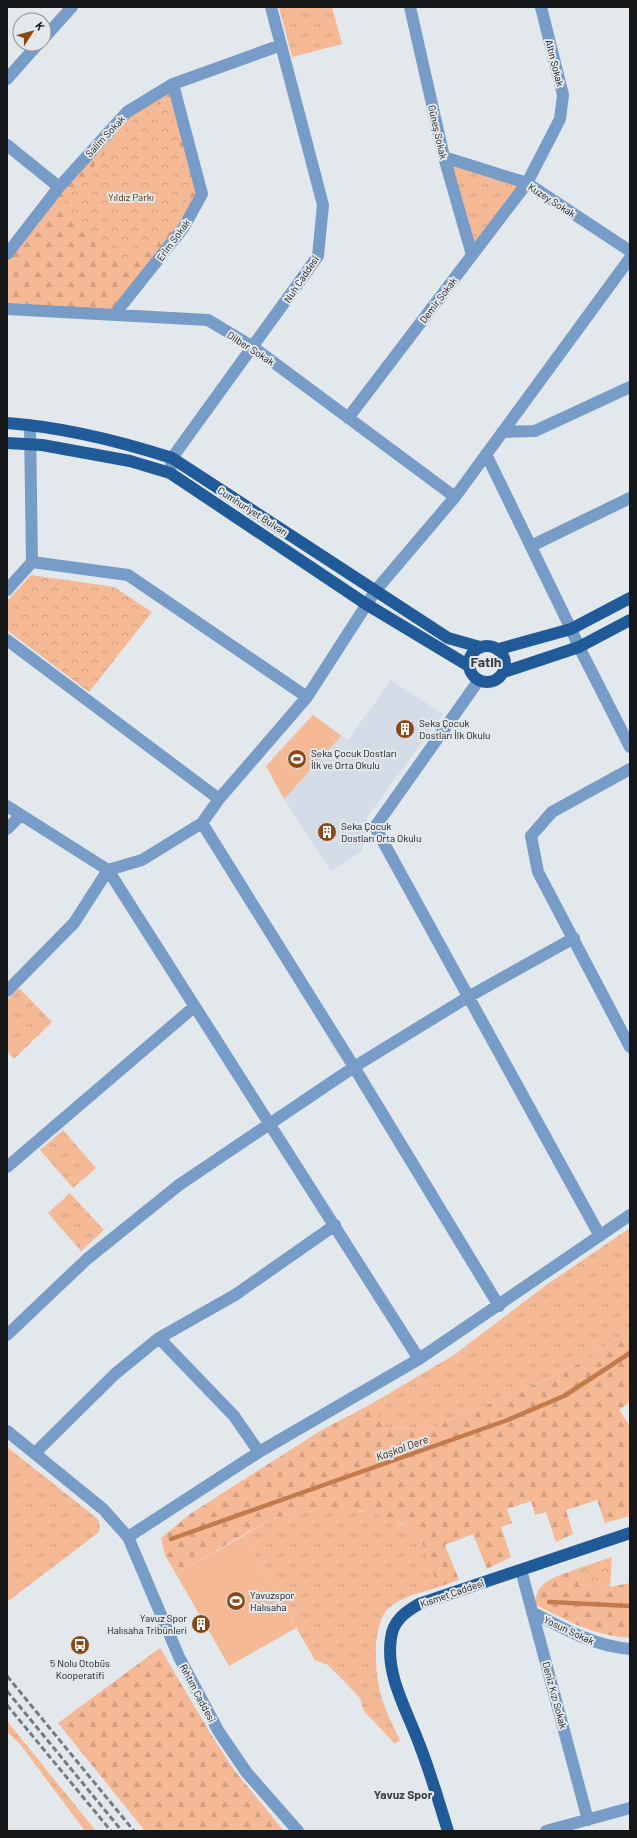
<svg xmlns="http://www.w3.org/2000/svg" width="637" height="1838" font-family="Barlow,sans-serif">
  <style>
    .built { fill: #d3dce7 }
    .grass { fill: url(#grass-tufts) }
    .forest { fill: url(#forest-firs) }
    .park { fill: url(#park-crowns) }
    .pitch { fill: #f5b995 }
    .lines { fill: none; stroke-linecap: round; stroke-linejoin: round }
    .stream { stroke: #c47b4b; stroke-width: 4.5 }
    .minor { stroke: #779cc8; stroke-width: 12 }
    .major { stroke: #205a98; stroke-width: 12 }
    .rail { stroke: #787b7e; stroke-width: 3; stroke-dasharray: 6 3; stroke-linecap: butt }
    .labels { text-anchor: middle; stroke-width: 4; stroke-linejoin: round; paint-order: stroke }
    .street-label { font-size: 10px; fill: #151618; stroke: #e3e8ed }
    .park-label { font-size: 10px; fill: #602f09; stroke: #e3e8ed }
    .poi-label { font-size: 10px; fill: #151618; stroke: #e3e8ed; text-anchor: start }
    .water-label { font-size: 11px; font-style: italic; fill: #42230e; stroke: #e3e8ed }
    .quarter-label { font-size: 12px; font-weight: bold; fill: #3d4044; stroke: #e3e8ed }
    .district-label { font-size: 14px; font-weight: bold; fill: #3d4044; stroke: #e3e8ed }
  </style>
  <defs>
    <pattern id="grass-tufts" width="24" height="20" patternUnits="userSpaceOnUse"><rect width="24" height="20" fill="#f5b995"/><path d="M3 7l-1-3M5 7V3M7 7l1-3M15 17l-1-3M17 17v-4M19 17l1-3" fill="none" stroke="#d19e80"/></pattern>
    <pattern id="forest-firs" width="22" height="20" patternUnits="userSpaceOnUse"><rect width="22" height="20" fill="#f5b995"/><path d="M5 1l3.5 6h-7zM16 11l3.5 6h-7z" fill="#d19e80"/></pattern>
    <pattern id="park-crowns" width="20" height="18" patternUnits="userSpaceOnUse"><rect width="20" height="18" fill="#f5b995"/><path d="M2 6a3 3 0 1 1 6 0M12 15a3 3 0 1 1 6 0" fill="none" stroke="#d19e80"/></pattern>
  </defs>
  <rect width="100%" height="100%" fill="#e3e8ed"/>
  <!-- built -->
  <path class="built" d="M391,680L443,714L367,817L362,851L331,871L284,799L266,766L313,715L348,740Z"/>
  <!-- grass -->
  <path class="grass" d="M279,7H332L342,44L292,57Z
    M444,157L527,183L472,255Z
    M19,988L52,1022L14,1059L7,1051V1000Z
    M63,1130L96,1168L73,1188L40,1150Z
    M70,1193L104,1230L81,1251L48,1213Z
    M630,1228V1332L617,1338L570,1369L429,1429L381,1428L373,1403L454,1355L549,1283Z
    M7,1447L98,1519L100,1526L99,1532L7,1602Z
    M341,1510C369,1511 408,1516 422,1544C429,1558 433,1573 438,1587C421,1593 401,1596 388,1609C371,1626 375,1674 381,1695C385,1711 393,1725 400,1740L395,1744L364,1711L360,1698L328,1665L315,1660L243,1536L269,1520L302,1512Z
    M7,1721L96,1831H85L20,1744L7,1732Z"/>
  <!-- forest -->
  <path class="forest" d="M173,84L202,194L114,315L7,309V254L127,112Z
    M630,1332V1402L619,1410L630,1426V1516L605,1523L597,1500L566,1510L573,1534L556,1542L546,1512L535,1515L531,1501L507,1509L512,1523L501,1527L511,1557L487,1569L473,1534L445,1545L459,1580L438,1587L422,1543L414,1533L401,1522L362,1511L302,1512L269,1520L176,1574L165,1555L161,1538L190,1514L320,1431L373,1403L382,1428L429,1429L570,1369L617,1338Z
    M579,1568L578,1585L610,1587L630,1583V1638C593,1635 567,1621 535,1604C537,1578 558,1577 579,1568Z
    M160,1648L212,1736L234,1770L284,1831H145L58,1723Z"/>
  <!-- park -->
  <path class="park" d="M168,99L192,193L167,232L125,265L57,210L134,119Z
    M31,575L114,587L152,612L89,692L7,630V601Z
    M612,1557L610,1587L578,1585L579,1568Z"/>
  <!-- pitch -->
  <path class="pitch" d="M313,715L341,736L284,799L266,766Z
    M243,1536L296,1628L229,1666L176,1574Z"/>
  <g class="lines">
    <!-- stream -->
    <path class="stream" d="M171,1539L505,1421L564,1396L630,1353
      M549,1602L630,1606"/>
    <!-- minor -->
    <path class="minor" d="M410,7L444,157L472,255
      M44,38L72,7
      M7,79L38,44
      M7,145L59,187
      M444,157L527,183L630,251
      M7,254L59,187L127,112L173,84L281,45
      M7,309L208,320L253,347L455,497
      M114,315L184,227L202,194L173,84
      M348,418L527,183L560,119L563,95L541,7
      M30,425L32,562
      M502,432L535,431L630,387
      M486,454L571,629L579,647L630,747
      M170,473L172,458L318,256L323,205L271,7
      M531,546L630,498
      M7,590L32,562L128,575L307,697
      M7,640L219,799
      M479,680L375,827L600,1236
      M630,769L552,812L531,836L538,872L630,1047
      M7,806L108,870L142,860L202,823L219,799L307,697L376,590L455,497L630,258
      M202,823L354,1067L499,1306
      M7,829L21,815
      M7,991L74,923L108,870L419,1359
      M7,1167L194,1007
      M7,1335L87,1259L179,1185L354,1067L468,997L574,938
      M159,1338L234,1416L259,1452
      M7,1431L103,1509L128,1537L179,1657L219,1732L247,1773L298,1831
      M35,1453L115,1374L159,1338L235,1295L335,1225
      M128,1537L259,1452L419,1359L630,1215
      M521,1570L588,1820
      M532,1612C564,1629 594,1646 630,1649
      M546,1831L630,1808"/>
    <!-- major -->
    <path class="major" d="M7,423C63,427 119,441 172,458L448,638L480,647
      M7,443L42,445L130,461L170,473L366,604L469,666
      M469 664a18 18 0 1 1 36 0a18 18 0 1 1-36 0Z
      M499,649L571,629L630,598
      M504,672L579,647L630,620
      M448,1831C439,1803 431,1774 420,1746C408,1712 385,1676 391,1638C393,1621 405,1612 419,1604L630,1533"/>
    <!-- rail -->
    <path class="rail" d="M7,1676L134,1831
      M7,1691L122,1831
      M7,1705L111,1831"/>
  </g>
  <!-- icons -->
  <defs>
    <g id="building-disc" transform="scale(1)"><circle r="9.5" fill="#8a4816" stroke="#e3e8ed"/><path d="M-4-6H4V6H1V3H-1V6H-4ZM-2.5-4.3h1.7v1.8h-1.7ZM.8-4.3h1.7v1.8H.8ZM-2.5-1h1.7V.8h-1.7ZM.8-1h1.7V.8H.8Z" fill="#fff"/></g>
    <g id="stadium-disc" transform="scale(1)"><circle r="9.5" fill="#8a4816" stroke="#e3e8ed"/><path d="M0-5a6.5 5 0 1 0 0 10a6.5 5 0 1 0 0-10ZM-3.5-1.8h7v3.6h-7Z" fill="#fff"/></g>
    <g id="bus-disc" transform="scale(1)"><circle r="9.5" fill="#8a4816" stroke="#e3e8ed"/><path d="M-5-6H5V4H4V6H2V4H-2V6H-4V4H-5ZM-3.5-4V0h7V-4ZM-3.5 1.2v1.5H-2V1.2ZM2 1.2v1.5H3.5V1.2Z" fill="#fff"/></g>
  </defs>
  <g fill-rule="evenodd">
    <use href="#building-disc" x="405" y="729"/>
    <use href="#stadium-disc" x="297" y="759"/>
    <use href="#building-disc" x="327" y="832"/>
    <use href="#stadium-disc" x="236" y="1601"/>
    <use href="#building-disc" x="201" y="1624"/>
    <use href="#bus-disc" x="80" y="1645"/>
  </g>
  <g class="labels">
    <!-- street labels -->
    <g class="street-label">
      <text transform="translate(555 63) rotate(76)" y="4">Altın Sokak</text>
      <text transform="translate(438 132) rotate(77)" y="4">Güneş Sokak</text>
      <text transform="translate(105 136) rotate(-47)" y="4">Salim Sokak</text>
      <text transform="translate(552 200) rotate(33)" y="4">Kuzey Sokak</text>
      <text transform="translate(173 240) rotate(-54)" y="4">Erim Sokak</text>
      <text transform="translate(301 279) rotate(-56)" y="4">Nuh Caddesi</text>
      <text transform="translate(438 300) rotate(-53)" y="4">Demir Sokak</text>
      <text transform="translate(251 348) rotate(33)" y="4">Dilber Sokak</text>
      <text transform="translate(253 511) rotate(33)" y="4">Cumhuriyet Bulvarı</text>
      <text transform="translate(452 1593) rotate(-19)" y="4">Kısmet Caddesi</text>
      <text transform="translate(569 1630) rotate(25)" y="4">Yosun Sokak</text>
      <text transform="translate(198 1693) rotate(62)" y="4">Rıhtım Caddesi</text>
      <text transform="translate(555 1695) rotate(75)" y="4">Deniz Kızı Sokak</text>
    </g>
    <!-- park labels -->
    <g class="park-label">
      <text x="131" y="201">Yıldız Parkı</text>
    </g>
    <!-- poi labels -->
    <g class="poi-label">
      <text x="419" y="727">Seka Çocuk<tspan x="419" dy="12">Dostları İlk Okulu</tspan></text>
      <text x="311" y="757">Seka Çocuk Dostları<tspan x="311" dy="12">İlk ve Orta Okulu</tspan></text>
      <text x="341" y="830">Seka Çocuk<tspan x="341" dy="12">Dostları Orta Okulu</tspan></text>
      <text x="250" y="1599">Yavuzspor<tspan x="250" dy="12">Halısaha</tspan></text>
      <text x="187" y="1622" text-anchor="end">Yavuz Spor<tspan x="187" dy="12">Halısaha Tribünleri</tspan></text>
      <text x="80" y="1667" text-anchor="middle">5 Nolu Otobüs<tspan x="80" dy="12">Kooperatifi</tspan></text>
    </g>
    <!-- water labels -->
    <g class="water-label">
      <text transform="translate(402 1448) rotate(-20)" y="4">Kaşkal Dere</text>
    </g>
    <!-- quarter labels -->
    <g class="quarter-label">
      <text x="403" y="1799">Yavuz Spor</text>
    </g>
    <!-- district labels -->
    <g class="district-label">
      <text x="486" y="667">Fatih</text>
    </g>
  </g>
  <!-- border -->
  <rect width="637" height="1838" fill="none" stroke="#151618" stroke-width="16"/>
  <!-- north arrow -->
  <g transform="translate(32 32) rotate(54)"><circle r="19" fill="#e3e8ed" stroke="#919498"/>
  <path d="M0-3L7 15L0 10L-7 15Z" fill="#8a4816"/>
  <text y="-6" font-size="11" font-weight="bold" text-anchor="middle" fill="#151618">K</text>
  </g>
</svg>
